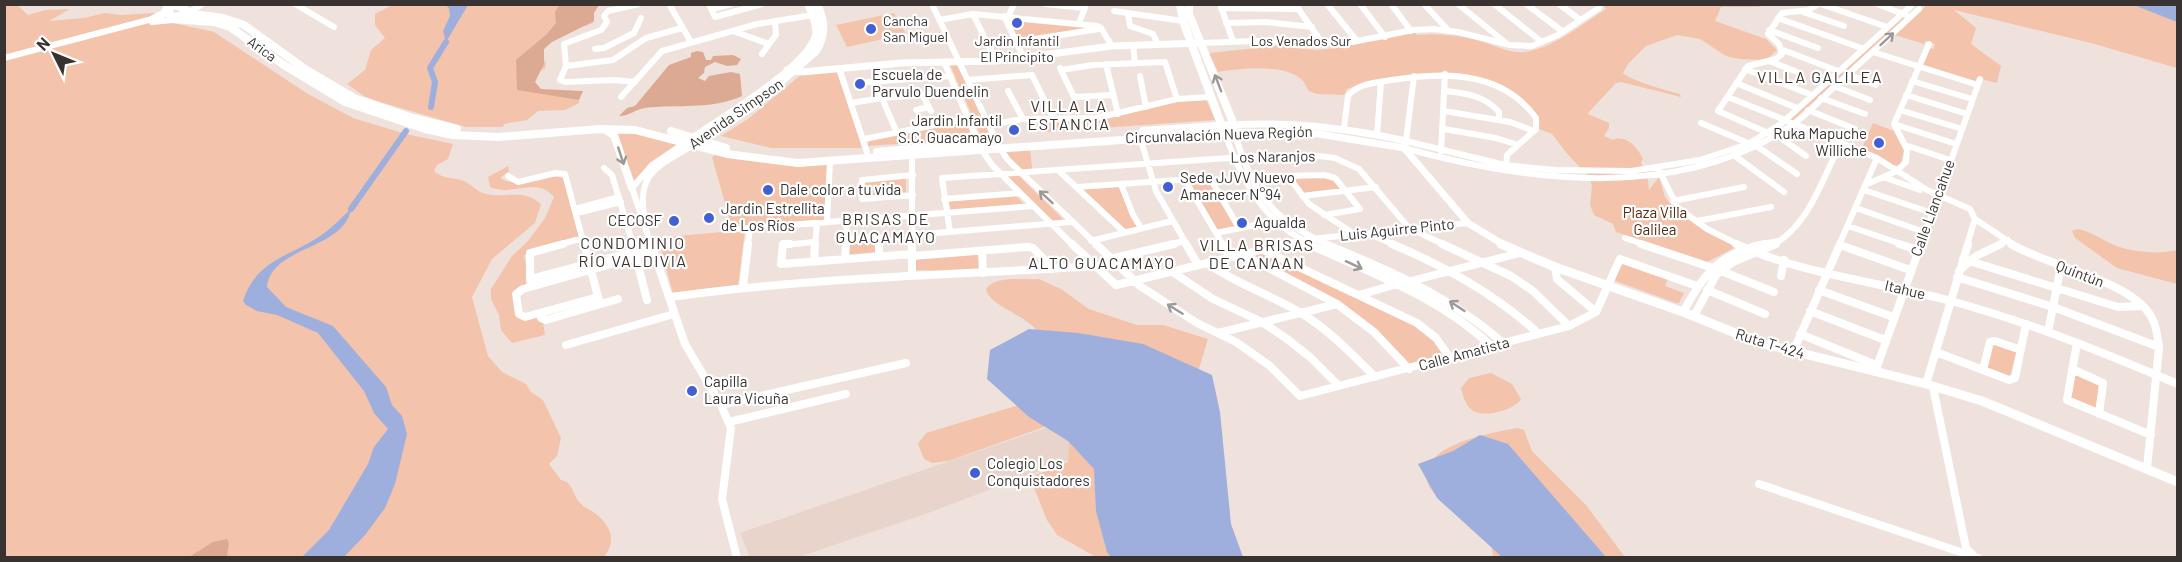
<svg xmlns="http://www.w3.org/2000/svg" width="2182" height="562" font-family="Barlow,sans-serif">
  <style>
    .built { fill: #e8d4ca }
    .green { fill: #f3c3ac }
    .forest { fill: #dcaa92 }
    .water { fill: #9eafdd }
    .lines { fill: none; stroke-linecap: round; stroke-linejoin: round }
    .canal { stroke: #9eafdd; stroke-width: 6 }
    .minor-far1 { stroke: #fff; stroke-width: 6 }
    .minor { stroke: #fff; stroke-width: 8 }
    .tertiary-far1 { stroke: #fff; stroke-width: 7 }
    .tertiary { stroke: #fff; stroke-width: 9 }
    .secondary { stroke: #fff; stroke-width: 8 }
    .oneway { stroke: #9c9998 }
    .poi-dot { fill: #4260d3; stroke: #fff; stroke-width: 2 }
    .labels { text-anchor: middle; stroke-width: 4.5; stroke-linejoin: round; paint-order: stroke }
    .far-poi-label { font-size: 14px; fill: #383331; stroke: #fff; text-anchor: start }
    .far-street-label { font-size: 14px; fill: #383331; stroke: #fff }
    .poi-label { font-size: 15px; fill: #383331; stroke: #fff; text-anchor: start }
    .street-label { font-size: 15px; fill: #383331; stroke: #fff }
    .park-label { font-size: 15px; fill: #57280e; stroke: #fff }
    .neighbourhood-label { font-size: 16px; letter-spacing: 1.5px; fill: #3d332f; stroke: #fff }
  </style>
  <rect width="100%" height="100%" fill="#efe2dc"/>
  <!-- built -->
  <path class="built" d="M1063,422L1076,457L928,513L799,557H750L740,533Z"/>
  <!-- green -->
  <path class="green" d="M1603,4L1765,5L1758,7H1721L1715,21L1766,39L1777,50L1766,60L1739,59L1726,56L1700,39L1677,35L1646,46L1628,64L1623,73C1629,80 1668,91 1680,94L1681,97L1621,82L1616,83L1589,112L1588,114L1609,123V128L1604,136L1613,140C1626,134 1638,148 1643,159L1641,162L1648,180L1649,190L1659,177L1665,197L1678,213L1736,247L1705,263L1616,232L1613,224L1594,215L1590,205L1592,186L1589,176L1569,156L1552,134L1539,129C1542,113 1528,104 1516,98C1504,91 1492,82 1479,78C1440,64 1394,79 1355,86L1347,89L1344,95L1317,94L1309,91C1306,87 1305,82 1301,79C1282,63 1241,69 1218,72L1209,53L1277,46L1317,50L1346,47L1349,44L1381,40L1415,32L1417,35C1438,33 1457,35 1477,40C1493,44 1508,54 1525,52C1554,48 1582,24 1606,9Z
    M4,5H17L28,15L45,10L70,9L49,21L84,18L105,13L121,15L154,13L169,22L214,32L308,94L353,118L406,134L453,144L448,159L437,165L434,171C442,179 451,177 461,180C471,183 475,191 486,194C507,199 522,188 541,204L535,223L492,259L472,297L488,356L502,372L526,384L531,392L543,400L561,438L557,456L549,464L561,480C574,483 572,494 580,503C584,507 587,508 592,511C610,524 618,539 604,557H5Z
    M392,5H593V23L586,26L566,27L539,54L546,63L545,68L537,73L533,88L579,97V103L565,110L538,111L527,120L504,124L503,127H466L380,102L364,96L347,84L365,70L371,50L385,38L375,25V14Z
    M1920,5H2177V68L2091,43L1954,10L1976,28L1971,44L2001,66L1997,83L1977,78L1975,82L1922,67L1929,48L1933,49L1935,44L1925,41L1924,44L1895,35L1926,6Z
    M894,13L906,34L847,47L836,25Z
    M1903,17L1906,18L1793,120L1789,119Z
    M1006,19L1097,27L1016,39Z
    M950,65H957L992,135L981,136Z
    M836,70L862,148H771L721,136L748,119L803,73Z
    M1206,99L1215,120L1044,132L1043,124L1109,118L1179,101Z
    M966,122L973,139L867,146L869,141Z
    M1873,123L1894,131L1904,151L1900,165H1892L1862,148Z
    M635,132L678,145L650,164L634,181L615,133Z
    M1030,146L1032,169L1020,170L1001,148Z
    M717,154L769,163L827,165L824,219L821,221L732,228L712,157Z
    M508,166L509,171L500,178C520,190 541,172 563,178L579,236L529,251L524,256L530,284L516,290V316H535L543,322L545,335L512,343L501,330L499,315L491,299V289L512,256L528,241L545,218L554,197C537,176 513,197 490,187L488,177Z
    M1017,174L1063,219L1062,221L1052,223L1006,176Z
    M1324,176L1335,179L1343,189L1303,195L1292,178Z
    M902,177L906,179V192L903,194L865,196V181Z
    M1189,181H1210L1237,227L1218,231Z
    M1118,186L1137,227L1124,231L1082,190L1085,188Z
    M1014,194L1024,204L950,210L949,200Z
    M2077,229C2091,231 2100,239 2112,244C2128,252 2160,255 2177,250V284L2117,268L2075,238L2072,231Z
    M745,230L738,286L673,294L659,240L667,237Z
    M851,240H877L876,252L847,255V243Z
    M978,252L980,270L968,272L915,270L916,258Z
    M1260,252L1404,318L1434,338L1446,357L1410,366L1379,332L1251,257L1252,254Z
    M1622,263L1668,278L1665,286L1684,293L1679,303H1676L1613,280Z
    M1039,279L1061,289L1089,309L1137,325H1163L1208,339L1197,375L1212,557H1096L1057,535L1047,520L1032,483L1035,475L1068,462L1070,437L1064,420L948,461L932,463L924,459L918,444L926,433L1035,400C1036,388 1043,348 1041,339C1035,316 989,308 986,289C995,275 1023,280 1039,279Z
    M1992,343L2017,350L2010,376L2006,377L1986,368Z
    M2075,372L2100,381L2095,412L2070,400Z
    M1491,373L1512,384L1521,399C1515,410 1483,419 1472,410C1465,404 1463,396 1461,388L1469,378Z
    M1518,428L1524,430L1532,451L1586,505L1625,557H1493L1491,542C1478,531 1435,499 1429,486C1411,446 1494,432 1518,428Z"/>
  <!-- forest -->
  <path class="forest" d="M560,4L599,5L594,13V21L552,42L544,49V64L535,82L541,89L583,91L579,100L517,90L516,60L547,34L556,23L555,12Z
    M697,51L703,52L706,60H711L713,56L733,55L741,59L737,65L727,66L715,62L705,67L704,73L698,78L705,81L709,76L731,72L740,74L742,96C712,110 676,104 645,108C635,109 630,116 619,116L627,108L635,106L669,65L691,57V53Z
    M227,539L229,543L227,557H189L213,542Z"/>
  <!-- water -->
  <path class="water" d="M446,5H468L446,42L443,31L450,16L449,8Z
    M2134,5H2177V22Z
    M351,209C344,250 271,246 267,287L286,307L333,326L386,387L392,405L402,416L407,434L395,484L385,508L365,535L344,557H302L329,530L368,464L374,447L388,429L374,413L364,391L318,333L277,315L257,311L246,305L243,301C257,258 291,257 323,234C333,227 342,217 351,209Z
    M1029,329L1078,333L1143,344L1212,375L1220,412L1231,524L1243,557H1111L1107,552L1096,511L1094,469L1068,441L1029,417L987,379L990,350Z
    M1480,435L1508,444L1606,557H1502L1437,498L1418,464L1453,451Z"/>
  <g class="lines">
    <!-- canal -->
    <path class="canal" d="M431,107L435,82L430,68L446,42
      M351,209L406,131"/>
    <!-- minor-far1 -->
    <path class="minor-far1" d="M295,4L334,27
      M669,4L691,42
      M709,4L715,17L762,4
      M932,4L999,147L1008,160L1097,245
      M1045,4L1085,8L1079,23
      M1327,4L1357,41
      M1360,4L1385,37
      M1391,4L1411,31
      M1424,4L1448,30
      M1458,4L1506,43
      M1494,4L1542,42
      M1526,4L1562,31
      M1559,4L1579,19
      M1821,4L1887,27
      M1877,4L1906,15
      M1221,7L1233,41
      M1297,7L1323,44
      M1221,8L1299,9
      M712,9L731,4
      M1114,11L1183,21
      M189,12L203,4
      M1803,12L1844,26
      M1128,13L1130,26L1153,34L1158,44
      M973,14L996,61
      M170,16L193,14
      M1004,16L1024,58
      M1008,17L1014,4
      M1778,18L1864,49
      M939,20L973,14L1097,26L1101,28L1112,46
      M152,22L173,20
      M1226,23L1266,22L1312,27
      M1769,30L1818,48
      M733,31L769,44L776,35L775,21
      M1015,42L1099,29
      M1202,43L1256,41L1352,42L1413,30L1433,29L1458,32L1510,45L1532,46L1558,35L1599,8V4
      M1133,45L1135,63
      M595,49L604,48L634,33L641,18
      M1783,50L1838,71
      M1873,52L1978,85
      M762,54L769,44
      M4,58L156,18
      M1769,61L1795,71
      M945,64L981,149L992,165L1073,245
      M1106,64L1118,114
      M566,66L613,60L646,38L682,28
      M839,68L867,152
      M1060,68L1074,97L1112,95
      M1745,69L1812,95
      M1061,70L1093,65L1165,62L1177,99
      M1847,74L1876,85
      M1140,76L1146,107
      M1414,76L1406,141L1505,165L1555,170L1631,171L1700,160L1748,144L1781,124L1911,6
      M968,80L1032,75L1054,120
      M1912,81L1972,99
      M635,82L615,80L565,82L560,80L566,66L564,44L601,30L607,22L604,16L608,11L639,4
      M868,82L951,76
      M875,82L897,133
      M1736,83L1797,108
      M1834,86L1870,100
      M1008,91L1023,119
      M1445,91C1466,93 1485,96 1499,112V120
      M1906,95L1967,114
      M923,96L931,111
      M621,97L662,51L757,24L813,15
      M1728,97L1832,139L1837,151C1820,185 1808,225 1773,245
      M1821,98L1865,114
      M851,103L882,98L958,92
      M916,110L929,107
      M1808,110L1855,129
      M1900,110L1962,129
      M1444,111L1510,122L1534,131
      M1701,123L1748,143
      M1894,124L1956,144
      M989,125L1023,119L1097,118L1177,99L1211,97
      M1344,128L1348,96C1358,83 1375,83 1391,80C1442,72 1502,70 1536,118V129L1507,155L1506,169
      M1444,129L1496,138L1518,145
      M1224,132C1244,182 1261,221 1312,245
      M1234,132C1253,191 1270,220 1329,245
      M1768,133L1718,111L1748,66L1776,59L1782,54L1779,44L1768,34L1782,13L1809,10L1818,4
      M1377,135L1381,82
      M1778,136L1806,156
      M1140,137L1156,191L1187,245
      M864,139L970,118
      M1832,139L1877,158L1927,190L1970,209L1975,219L2014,245
      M1905,145L1950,160
      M1758,147L1797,174
      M1404,148C1527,182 1675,201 1788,128C1804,118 1818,102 1832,89C1861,62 1890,36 1919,9
      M1441,151L1445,74
      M912,155V245
      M1735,156L1784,192
      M604,168L612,175L633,245
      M1658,168L1678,208L1707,229L1739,245
      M1059,171L1124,232
      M913,175L862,180V199L913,195
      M508,176L518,182L556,173L565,174L584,245
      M1288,176L1309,204L1354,234
      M1253,177L1324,175L1335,178L1360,209L1324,215
      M1883,177L1920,190
      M1185,180L1223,245
      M1121,184L1133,215L1141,228
      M1865,185L1897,171L1906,162L1907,149L1894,124L1929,44
      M1077,187L1207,178L1211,180L1239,228
      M1864,190L1932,213
      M1302,196L1376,187
      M944,199L1020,193
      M1673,201L1744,187
      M1856,208L1924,232
      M575,209L619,197
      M577,213L621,202
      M644,214C637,170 661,166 693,145
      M1697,221L1771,207
      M827,222L830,161
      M1848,226L1904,245
      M725,230L1033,206
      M950,232L942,178L1243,157L1319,156L1335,158L1359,169L1409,228L1445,245
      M1216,233L1275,221
      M1367,233L1395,245
      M912,235L1071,222
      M1625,238L1646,245
      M846,239L879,237V245
      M1091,241L1172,221
      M558,245L583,238
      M651,245L632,188L652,165L686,142
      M748,245L750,228
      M783,245L815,242
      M815,245L817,223
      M846,245L847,220
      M1168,245L1185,241
      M1280,245L1301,240L1468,223
      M1758,245L1778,241
      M1839,245L1877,158
      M1921,245L1980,79
      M1967,245L1975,219
      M1998,245L2008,240"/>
    <!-- minor -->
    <path class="minor" d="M584,244L600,304
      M633,244L635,251
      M651,244L685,344L721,405L731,428L722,499L737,558
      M790,244H783L781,264L912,254
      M879,244V257
      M912,244V274
      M1072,244L1116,285L1286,244
      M1096,244L1140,286L1197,323L1236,342L1270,366L1300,396L1569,326L1596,312L1620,259L1697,286
      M1186,244L1198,265
      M1222,244L1230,257
      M1308,244C1372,273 1439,297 1491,346
      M1325,244C1389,270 1451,297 1503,343
      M1392,244C1446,267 1495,294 1539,334
      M1442,244L1511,276L1533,291L1569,326
      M1641,244L1710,267
      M1736,244C1804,275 1880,282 1951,301C2029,322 2104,353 2178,384
      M1899,244L1918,250
      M2011,244C2049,267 2128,279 2151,316C2157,326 2157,336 2159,347L2147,468
      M1840,245L1910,270
      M1263,250L1417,323L1436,338L1450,358
      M982,251L983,273
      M1242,254L1337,304L1374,332L1409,369
      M912,256L1027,247L1033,248L1053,269
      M636,257L647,300
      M845,259L846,244
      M1110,259L1174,244
      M1963,259L2118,307L2141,306
      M814,262L815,244
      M1207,263C1236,284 1271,295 1301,313C1329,330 1352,354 1375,377
      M1555,267L1557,279L1596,312
      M1171,271L1213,299L1262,322L1287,339L1310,357L1339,386
      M1721,271L1774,292
      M1959,271L1976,256L2001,244
      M1781,276L1784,260
      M1957,277L2053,307L2159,347
      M530,279L652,247
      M530,281V253L563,244
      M1411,281L1520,253
      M743,287L748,244
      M1707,290L1765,314
      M1819,290L1893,317
      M1359,295L1397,284
      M598,297L525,317L519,314L516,294L523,289L654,252
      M671,297C813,277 955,275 1097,266
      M1810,311L1885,340
      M1683,312C1705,273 1719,253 1765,244
      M540,313L541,318L546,320L618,299
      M1694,316L1716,275L1733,262L1776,244
      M2048,332L2061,266
      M1218,333L1337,304
      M1800,334L1876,365
      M2077,343L2067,400L2151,435
      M566,345L674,314
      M1793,352L1840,244
      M1936,352L2009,380L2015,378L2026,324
      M2072,369L2103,383L2099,414
      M1983,370L1990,342L1995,341L2021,350
      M1875,372L1921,244
      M1926,384L1968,244
      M1933,387L1966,548L1973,555
      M721,405L906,363
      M729,422L846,394
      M1759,484L1978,558"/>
    <!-- tertiary-far1 -->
    <path class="tertiary-far1" d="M787,70L802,72L901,63L996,61L1112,46L1202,43
      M1231,125C1291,121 1348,128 1406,141L1404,148
      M1234,132L1319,134L1404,148
      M1404,148L1468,223L1504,245"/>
    <!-- tertiary -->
    <path class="tertiary" d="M1501,244L1555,267L1683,312L1760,343L1926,384L1982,401L2178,482"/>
    <!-- secondary -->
    <path class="secondary" d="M166,4L178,6L193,14L223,18L244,25L305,69L354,98L413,118L457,129
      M1180,4L1183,21L1223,129
      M168,5L171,19L214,22L230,27L284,65L345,102L425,129L453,135L498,137L600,129L635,130L727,154L798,163L1234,132L1232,120L1189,14V4
      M153,19L163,14L169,7
      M604,129L614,135L632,188
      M671,131L726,148
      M1143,131L1231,125
      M690,140C718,121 809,67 816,35C818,25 812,13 808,4
      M698,142L752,107L816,51C826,35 825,21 817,4
      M877,152L986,142"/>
  </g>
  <!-- one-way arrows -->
  <defs><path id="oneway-shaft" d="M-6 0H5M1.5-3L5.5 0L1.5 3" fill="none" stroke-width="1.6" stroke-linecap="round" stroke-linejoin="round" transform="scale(1.5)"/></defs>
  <g class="oneway">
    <use href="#oneway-shaft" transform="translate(1887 39) rotate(-43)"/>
    <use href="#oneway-shaft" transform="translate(1218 83) rotate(-111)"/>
    <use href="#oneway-shaft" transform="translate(621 156) rotate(72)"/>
    <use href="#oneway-shaft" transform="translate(1046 197) rotate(-137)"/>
    <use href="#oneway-shaft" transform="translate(1354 265) rotate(25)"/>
    <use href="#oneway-shaft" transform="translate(1457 306) rotate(-147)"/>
    <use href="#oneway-shaft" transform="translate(1175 309) rotate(-148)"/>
  </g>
  <!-- markers -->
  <g class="poi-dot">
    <circle cx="1017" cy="23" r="6"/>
    <circle cx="871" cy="29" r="6"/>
    <circle cx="860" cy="84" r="6"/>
    <circle cx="1014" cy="130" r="6"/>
    <circle cx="1879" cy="143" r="6"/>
    <circle cx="1168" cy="187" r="6"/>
    <circle cx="768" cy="190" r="6"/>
    <circle cx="709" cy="218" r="6"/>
    <circle cx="674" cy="221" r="6"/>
    <circle cx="1242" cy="223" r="6"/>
    <circle cx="692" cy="391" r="6"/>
    <circle cx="975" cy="473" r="6"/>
  </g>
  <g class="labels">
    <!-- far-poi labels -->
    <g class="far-poi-label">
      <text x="883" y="26">Cancha<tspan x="883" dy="16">San Miguel</tspan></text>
      <text x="1017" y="46" text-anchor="middle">Jardin Infantil<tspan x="1017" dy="16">El Principito</tspan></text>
    </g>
    <!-- far-street labels -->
    <g class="far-street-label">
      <text x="1301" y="46">Los Venados Sur</text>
      <text transform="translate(262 49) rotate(36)" y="5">Arica</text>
    </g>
    <!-- poi labels -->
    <g class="poi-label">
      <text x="872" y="80">Escuela de<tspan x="872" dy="17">Parvulo Duendelin</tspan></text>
      <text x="1002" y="126" text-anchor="end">Jardin Infantil<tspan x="1002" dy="17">S.C. Guacamayo</tspan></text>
      <text x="1867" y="139" text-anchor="end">Ruka Mapuche<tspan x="1867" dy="17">Williche</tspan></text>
      <text x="1180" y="183">Sede JJVV Nuevo<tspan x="1180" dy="17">Amanecer N°94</tspan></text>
      <text x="780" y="195">Dale color a tu vida</text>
      <text x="721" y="214">Jardin Estrellita<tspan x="721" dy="17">de Los Ríos</tspan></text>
      <text x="662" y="226" text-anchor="end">CECOSF</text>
      <text x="1254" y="228">Agualda</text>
      <text x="704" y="387">Capilla<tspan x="704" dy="17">Laura Vicuña</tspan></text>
      <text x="987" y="469">Colegio Los<tspan x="987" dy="17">Conquistadores</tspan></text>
    </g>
    <!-- street labels -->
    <g class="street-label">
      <text transform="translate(736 114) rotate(-35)" y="5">Avenida Simpson</text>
      <text transform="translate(1219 135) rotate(-2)" y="5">Circunvalación Nueva Región</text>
      <text transform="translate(1273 157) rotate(-1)" y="5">Los Naranjos</text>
      <text transform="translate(1933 208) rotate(-70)" y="5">Calle Llancahue</text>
      <text transform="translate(1397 230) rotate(-6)" y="5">Luis Aguirre Pinto</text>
      <text transform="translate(2080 274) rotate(21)" y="5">Quintún</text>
      <text transform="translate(1905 290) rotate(13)" y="5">Itahue</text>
      <text transform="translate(1770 344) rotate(17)" y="5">Ruta T-424</text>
      <text transform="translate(1464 354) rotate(-15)" y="5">Calle Amatista</text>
    </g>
    <!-- park labels -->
    <g class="park-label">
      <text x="1655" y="218">Plaza Villa<tspan x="1655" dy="17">Galilea</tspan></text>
    </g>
    <!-- neighbourhood labels -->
    <g class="neighbourhood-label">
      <text x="1820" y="83">VILLA GALILEA</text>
      <text x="1069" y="112">VILLA LA<tspan x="1069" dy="18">ESTANCIA</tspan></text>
      <text x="886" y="225">BRISAS DE<tspan x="886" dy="18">GUACAMAYO</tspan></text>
      <text x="633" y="249">CONDOMINIO<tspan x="633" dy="18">RÍO VALDIVIA</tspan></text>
      <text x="1257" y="251">VILLA BRISAS<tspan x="1257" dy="18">DE CANAAN</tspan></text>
      <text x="1102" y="269">ALTO GUACAMAYO</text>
    </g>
  </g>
  <!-- border -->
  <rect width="2182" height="562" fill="none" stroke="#383331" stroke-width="12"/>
  <!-- north arrow -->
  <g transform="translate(54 54) rotate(313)" stroke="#ffffff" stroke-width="4.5" paint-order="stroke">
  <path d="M0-4.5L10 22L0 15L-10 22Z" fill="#383331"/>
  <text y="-9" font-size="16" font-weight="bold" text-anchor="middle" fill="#383331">N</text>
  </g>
</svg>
